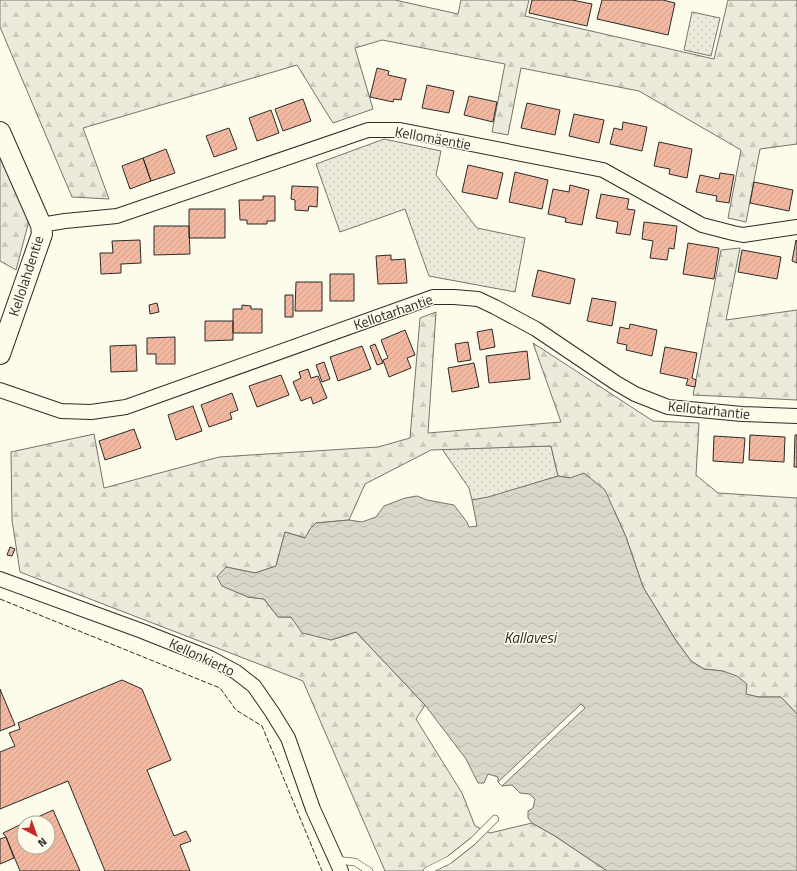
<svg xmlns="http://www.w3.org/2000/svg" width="797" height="871" font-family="'Titillium Web',sans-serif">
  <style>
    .grass { fill: url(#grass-dots); stroke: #74746e }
    .forest { fill: url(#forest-firs); stroke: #74746e }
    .water { fill: url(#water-waves); stroke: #74746e }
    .pier { fill: #fdfbea; stroke: #74746e }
    .building { fill: url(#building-hatch); stroke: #2b2b2b }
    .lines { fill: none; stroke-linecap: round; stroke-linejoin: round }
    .lane-casing { stroke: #2b2b2b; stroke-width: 8 }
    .street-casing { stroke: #2b2b2b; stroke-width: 16 }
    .secondary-casing { stroke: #2b2b2b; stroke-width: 22 }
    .lane { stroke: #fdfbea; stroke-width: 7 }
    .street { stroke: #fdfbea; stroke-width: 14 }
    .secondary { stroke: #fdfbea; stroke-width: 20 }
    .fence { stroke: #2b2b2b; stroke-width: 1; stroke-dasharray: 5 2; stroke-linecap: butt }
    .labels { text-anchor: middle; stroke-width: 3; stroke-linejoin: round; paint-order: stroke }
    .street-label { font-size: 14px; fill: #2b2b2b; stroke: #fdfbea }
    .water-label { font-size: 15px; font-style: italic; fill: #2b2b2b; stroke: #fdfbea }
  </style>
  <defs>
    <pattern id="grass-dots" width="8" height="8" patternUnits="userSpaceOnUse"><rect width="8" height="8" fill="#ecebdb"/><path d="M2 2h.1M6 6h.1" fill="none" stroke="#cbcabc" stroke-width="1.8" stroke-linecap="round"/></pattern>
    <pattern id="forest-firs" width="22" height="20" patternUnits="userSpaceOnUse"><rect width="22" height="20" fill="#ecebdb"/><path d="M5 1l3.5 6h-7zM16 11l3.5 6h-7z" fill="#cbcabc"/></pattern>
    <pattern id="water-waves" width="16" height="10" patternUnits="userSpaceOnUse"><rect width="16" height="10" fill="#d8d7c9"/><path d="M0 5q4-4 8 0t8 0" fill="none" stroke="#bab9ad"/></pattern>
    <pattern id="building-hatch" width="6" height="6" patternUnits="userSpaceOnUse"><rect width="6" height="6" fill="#f2b8a0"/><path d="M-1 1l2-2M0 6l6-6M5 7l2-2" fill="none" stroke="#d09e8a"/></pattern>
  </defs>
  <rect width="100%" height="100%" fill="#fdfbea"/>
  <!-- grass -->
  <path class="grass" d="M692,12L720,18L711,56L684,50Z
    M384,139L441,151L436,175L477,228L525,238L515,292L429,276L405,209L340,232L316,164Z
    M551,446L558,476L488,498L472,500L469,488L442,449Z"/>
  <!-- forest -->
  <path class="forest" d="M0,0H395L458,14L461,0H529L525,16L714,59L728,0H797V144L760,149L746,222L728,218L741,150L639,91L521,68L508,135L492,132L505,64L382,40L355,48L373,109L333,123L297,65L83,128L109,199L72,197L0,27Z
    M0,154L29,221L16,270L0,261Z
    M740,248L726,320L797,310V400L693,395L721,250Z
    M436,312L428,433L561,422L533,343L653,421L699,423L696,475L718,493L797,498V714L781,697H758L746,694L723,671L704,669L691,661L675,639L643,587L626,537L614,510L570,478L558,476L551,446L431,450L365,484L349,520L316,523L310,529L306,538L285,532L276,566L255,573L226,567L223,586L248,597L264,599L278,617H290L331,640L356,632L425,705L416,719L462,793L475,826L490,833L532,823L555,836L607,871H385L303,681L20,572L12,520L11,452L94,434L104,488L219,457L378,447L410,438L420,318Z"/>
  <!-- water -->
  <path class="water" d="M584,473L605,490L626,537L643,587L675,639L691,661L704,669L723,671L737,676L747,684L746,694L758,697H781L797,714V871H607L555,836L532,823L528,818V811L533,808L535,799L529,794L520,793L512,785L502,786L498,782V777L488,774L484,783H478L466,759L425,705L356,632L331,640L302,633L291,617H278L264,599L248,597L222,586L217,577L226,567L255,573L276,566L285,532L305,538L310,529L316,523L349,520L362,522L376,517L384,506L405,498L417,496L427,500L454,505L467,522L469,527L477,526L472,500L488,497L558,476L570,478Z"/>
  <!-- pier -->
  <path class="pier" d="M581,704L585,708L502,786L498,782Z"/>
  <!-- building -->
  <path class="building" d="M532,0H572L592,4L587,26L529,13Z
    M602,0H663L675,3L668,35L597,19Z
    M377,68L389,71L388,75L406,79L401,100L394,99L393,102L370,97Z
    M427,85L454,91L449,113L422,108Z
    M469,96L497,102L493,122L464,115Z
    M303,99L311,121L283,131L275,109Z
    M527,103L560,110L555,135L521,128Z
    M271,110L279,133L257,141L249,118Z
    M574,114L604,120L599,143L569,136Z
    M623,122L647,127L642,151L610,144L614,128L622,130Z
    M229,128L237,149L214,157L206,136Z
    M659,142L692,149L687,178L669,174L670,169L654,166Z
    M166,149L175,173L151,181L143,158Z
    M143,158L151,181L130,189L122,166Z
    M468,165L503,173L497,199L462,192Z
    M515,172L548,180L542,209L509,202Z
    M720,173L734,175L729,203L716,201L717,196L696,192L700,175L719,179Z
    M754,182L793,190L789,211L750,203Z
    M570,185L589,190L582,225L565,222L566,218L548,214L553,189L569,192Z
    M292,186L318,187L317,207L309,206L308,211L295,210V200L291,199Z
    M601,194L629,199L627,209L635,210L630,235L616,233L618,222L596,218Z
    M263,196H275V221H267V224H247V220H240L239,200H263Z
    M189,209H225V238H189Z
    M644,222L677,226L674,249L669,248L667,260L650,258L653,241L642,239Z
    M154,226H189L190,254L154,255Z
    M140,240L141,263L121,264V273L101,274L100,253H113L112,241Z
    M796,240L797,241V263L792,261Z
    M688,243L719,248L714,279L683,274Z
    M742,250L781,257L777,279L738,272Z
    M391,255V260L405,259L407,283L378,284L376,256Z
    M538,270L575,279L570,304L532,296Z
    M330,274H354V301H330Z
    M296,282H322V311H295Z
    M285,295H293V317H285Z
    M592,298L616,302L612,326L587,321Z
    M157,303L159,312L150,314L149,305Z
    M242,305L251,306V309H262V333H233V309H242Z
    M205,321H233V340L205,341Z
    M630,324L657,330L652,356L626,350L627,345L617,343L620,327L629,329Z
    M492,329L495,347L480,350L477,332Z
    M405,330L415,355L407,358L411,368L389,377L383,360L388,358L381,340Z
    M175,337V364H156V354H147V338Z
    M468,342L471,360L458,362L455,344Z
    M375,344L383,363L377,365L370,346Z
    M136,345L137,371L111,372L110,346Z
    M362,346L371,369L338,381L330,357Z
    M665,347L697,353L692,378L696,380L695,387L686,385L688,379L660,373Z
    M527,351L530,379L489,383L486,356Z
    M324,362L330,379L322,382L316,365Z
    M474,363L479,387L452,392L448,368Z
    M308,369L311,378L318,376L327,398L313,404L311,397L301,401L293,382L301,378L299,372Z
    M281,375L289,395L257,407L249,386Z
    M232,393L238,410L230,413L232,419L209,427L201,405Z
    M193,406L202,431L176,440L168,415Z
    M134,429L141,448L105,460L99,441Z
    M750,435L785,437L784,462L749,460Z
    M795,435H797V467H794Z
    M714,436L745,438L743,463L713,461Z
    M10,547L15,549L12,556L7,555Z
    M122,680L142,689L171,760L147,770L174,836L186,831L191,841L180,845L190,871H105L68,781L0,809V752L15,746L9,733L20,729L18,723Z
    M0,689L15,725L0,731Z
    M53,810L80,871H20L6,837L3,833L24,823V847H48V823H25Z
    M6,837L14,858L0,864V839Z"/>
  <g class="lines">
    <!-- lane casing -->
    <g class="lane-casing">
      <path id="lane" d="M336,860L355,862L369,871
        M427,871L449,860L473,841L495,819"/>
    </g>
    <!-- street casing -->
    <g class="street-casing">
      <path id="street" d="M41,225L65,221L117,216L368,130H400L603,170L702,225L733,233L743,235L797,227
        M0,390L61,411L91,412L126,407L433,297H454L478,299L495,307L536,329L616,383L635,394L668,407L742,414L797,416
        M0,579L142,631L210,658L236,672L254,686L272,712L288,738L313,809L341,871"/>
    </g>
    <!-- secondary casing -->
    <g class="secondary-casing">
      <path id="secondary" d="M0,132L41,225L42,234L0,354"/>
    </g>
    <!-- lane -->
    <use href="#lane" class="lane"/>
    <!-- street -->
    <use href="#street" class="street"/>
    <!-- secondary -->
    <use href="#secondary" class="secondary"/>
    <!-- fence -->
    <path class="fence" d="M0,599L220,688L236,710L262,726L322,871"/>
  </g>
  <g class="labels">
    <!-- street labels -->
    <g class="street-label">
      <text transform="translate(433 138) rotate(10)" y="5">Kellomäentie</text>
      <text transform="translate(26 276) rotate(-72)" y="5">Kellolahdentie</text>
      <text transform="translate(393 312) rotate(-19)" y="5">Kellotarhantie</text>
      <text transform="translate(709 410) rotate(6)" y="5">Kellotarhantie</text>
      <text transform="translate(202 657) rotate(25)" y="5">Kellonkierto</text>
    </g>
    <!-- water labels -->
    <g class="water-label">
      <text x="530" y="643">Kallavesi</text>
    </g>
  </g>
  <!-- north arrow -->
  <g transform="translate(36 835) rotate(139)"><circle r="19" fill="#fdfbea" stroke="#a9a89e"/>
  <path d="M0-3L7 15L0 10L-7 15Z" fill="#c62828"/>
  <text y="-6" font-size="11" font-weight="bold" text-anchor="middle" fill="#2b2b2b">N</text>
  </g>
</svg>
